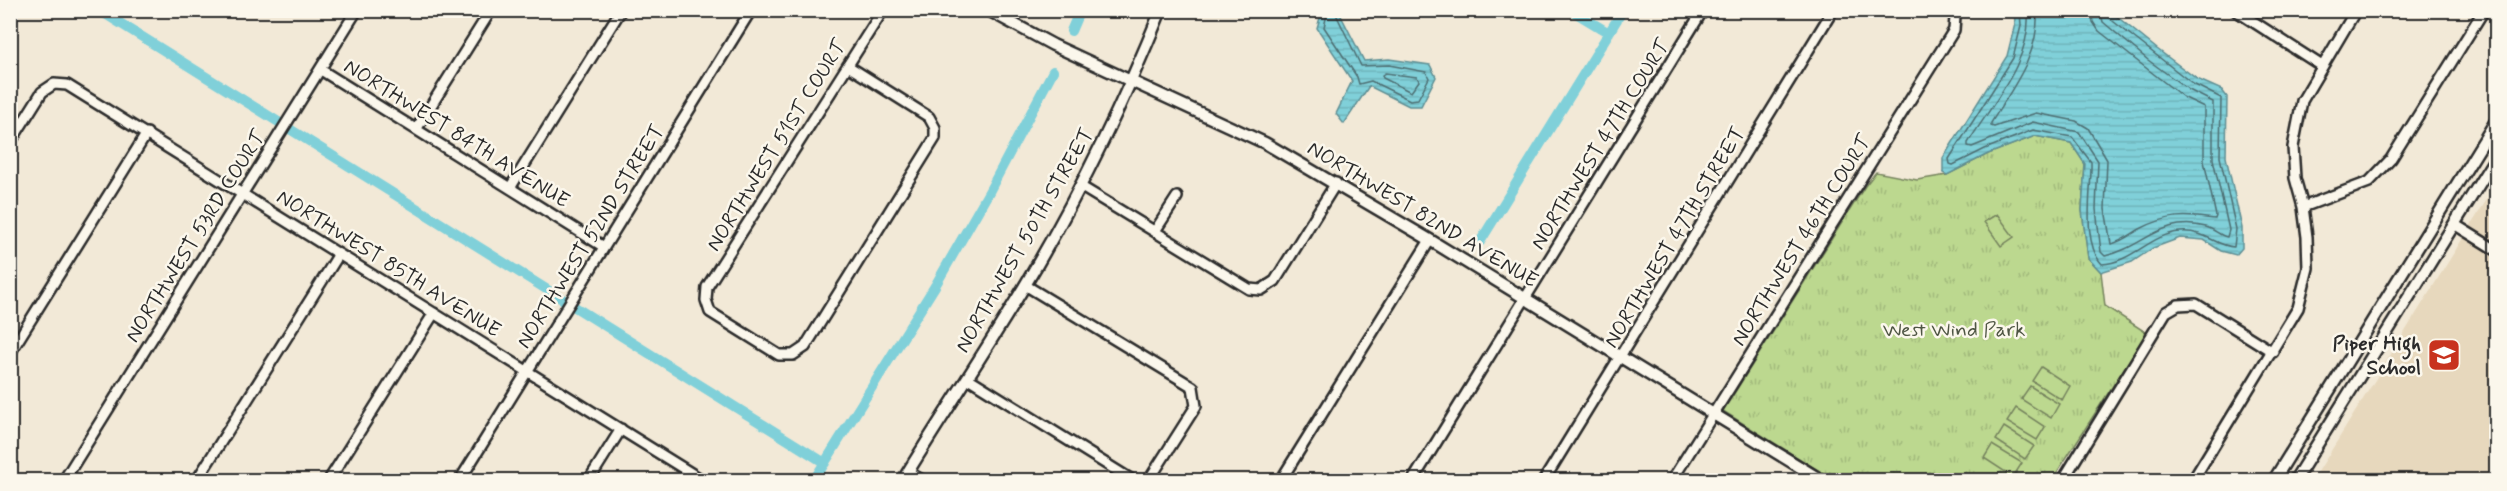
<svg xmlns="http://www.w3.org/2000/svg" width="2507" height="491" font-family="Mynerve,sans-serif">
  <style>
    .built { fill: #e7d8bd }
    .grass { fill: url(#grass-tufts); stroke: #74825d; stroke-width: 1.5 }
    .pitch { fill: #bcd88f; stroke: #74825d; stroke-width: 1.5 }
    .water { fill: url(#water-rules); stroke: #5e8e93; stroke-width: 1.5 }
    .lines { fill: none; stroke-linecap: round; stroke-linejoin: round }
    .shore { stroke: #4d6d71; stroke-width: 1.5 }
    .canal { stroke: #80d0d9; stroke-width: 10 }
    .minor-casing { stroke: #2b2b2b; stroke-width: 14 }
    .tertiary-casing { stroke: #2b2b2b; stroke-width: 15 }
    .minor { stroke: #fbf7ec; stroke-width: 9 }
    .tertiary { stroke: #fbf7ec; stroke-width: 10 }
    .labels { text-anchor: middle; stroke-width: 5; stroke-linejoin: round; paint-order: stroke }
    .street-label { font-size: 21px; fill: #2b2b2b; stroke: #fbf7ec }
    .park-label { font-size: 21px; fill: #4f5644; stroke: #fbf7ec }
    .poi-label { font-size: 21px; font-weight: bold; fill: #2b2b2b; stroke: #fbf7ec; text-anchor: end }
  </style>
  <defs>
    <pattern id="grass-tufts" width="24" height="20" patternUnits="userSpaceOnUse" patternTransform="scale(1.5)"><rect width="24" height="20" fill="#bcd88f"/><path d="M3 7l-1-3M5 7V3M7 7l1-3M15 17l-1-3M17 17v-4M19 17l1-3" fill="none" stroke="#a2ba7c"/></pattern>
    <pattern id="water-rules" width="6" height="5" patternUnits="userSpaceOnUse" patternTransform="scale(1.5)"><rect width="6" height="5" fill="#80d0d9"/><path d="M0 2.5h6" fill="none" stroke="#6fb3ba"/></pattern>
  </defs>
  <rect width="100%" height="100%" fill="#f2e9d7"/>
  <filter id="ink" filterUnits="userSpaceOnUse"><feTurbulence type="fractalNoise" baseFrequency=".0167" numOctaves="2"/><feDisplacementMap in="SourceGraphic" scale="12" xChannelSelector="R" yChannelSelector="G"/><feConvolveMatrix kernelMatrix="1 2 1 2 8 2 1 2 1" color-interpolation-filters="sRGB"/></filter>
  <g filter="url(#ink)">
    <!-- built -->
    <path class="built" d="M2496,185V480H2313L2476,217Z"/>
    <!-- grass -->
    <path class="grass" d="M2035,136L2071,143L2085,164L2082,210L2088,258L2101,272L2105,306L2147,333L2052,480H1834L1723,411L1865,186L1876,172L1917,180L1947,175L1988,154Z"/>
    <!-- pitch -->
    <path class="pitch" d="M1997,214L2014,237L2001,246L1984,222Z
      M2041,367L2070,386L2062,400L2032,381Z
      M2030,386L2059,404L2051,418L2021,399Z
      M2016,408L2045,427L2037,440L2007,422Z
      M2004,427L2034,446L2025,459L1996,440Z
      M1992,445L2022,463L2013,477L1984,458Z"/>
    <!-- water -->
    <path class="water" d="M1322,11L1339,12L1364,61L1389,59L1430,65L1436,77L1421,106H1409L1369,86L1344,124L1336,114L1352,81L1317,28Z
      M2014,11H2110L2157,49L2197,79L2222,90L2227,97L2226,157L2242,228V248L2236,255L2221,251L2204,240L2180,238L2153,248L2132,262L2101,272L2088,258L2082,210L2085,164L2071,143L2035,136L1988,154L1947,175L1943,173V158L2007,56L2015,24Z"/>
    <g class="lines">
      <!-- shore -->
      <path class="shore" d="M1328,10L1324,27L1357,77L1359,84L1371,81L1410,100L1418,99L1429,78L1426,72L1389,65L1361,66L1334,10
        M2020,10L2021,26L2013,58L1949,159L1950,164L1953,165L1985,149L2033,130L2072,137L2091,162C2092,190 2081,242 2102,264C2131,263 2151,234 2180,232C2206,230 2215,246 2234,247L2236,229L2220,157L2221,98L2193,84L2109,18L2107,10
        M2028,10C2032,61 1993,102 1968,143V146L1972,147L2033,122L2079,132L2098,161L2096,209L2101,252L2105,256C2143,248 2161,215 2206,227C2214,229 2220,236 2227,237L2229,230L2213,159V102L2189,90L2148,60L2103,22L2100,10
        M2037,10C2040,54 2013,87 1991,123V126L1994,127L2036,113L2076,121L2088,128L2107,160L2105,209L2111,244C2122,242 2131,234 2140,229C2169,214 2184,215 2215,219L2216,216L2204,161V107L2183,97L2099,31L2093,22L2091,10
        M1385,73L1417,77L1419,81L1411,92L1383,78L1382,75Z"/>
      <!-- canal -->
      <path class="canal" d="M99,10L825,463
        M1571,10L1609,33
        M1071,31L1080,10
        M1480,242L1623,10
        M814,480L935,286L990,190L1053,71"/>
      <!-- minor casing -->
      <g class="minor-casing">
        <path id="minor" d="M2235,10L2322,66
          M848,66L929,117L935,128V138L805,347L793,355H779L710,312L706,300L707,287L883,10
          M321,70L604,247
          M417,128L491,10
          M10,143L42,92L54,84L67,85L702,480
          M1080,186L1249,289L1261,290L1275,281L1336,183
          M510,188L621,10
          M2303,207L2295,178L2293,147L2302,101L2356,10
          M2454,224L2496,250
          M1155,231L1177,197
          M1025,285L1193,387L1196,406L1149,480
          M10,353L147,133
          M968,378L1132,480
          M908,472L922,480
          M64,480L357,10
          M197,480L339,254
          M329,480L434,313
          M460,480L751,10
          M589,480L621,429
          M1281,480L1430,240
          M1413,480L1703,10
          M1544,480L1833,10
          M1672,480L1954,30L1955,17L1952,10
          M1803,480L1808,472
          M2063,480L2166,312L2178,305L2196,304L2273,352
          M2193,480L2298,308L2308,268L2307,237L2303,207L2369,182L2391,159L2484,10"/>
      </g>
      <!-- tertiary casing -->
      <g class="tertiary-casing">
        <path id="tertiary" d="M988,10L1053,45L1265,143L1430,240L1821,480
          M903,480C942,416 985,352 1024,287C1077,199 1122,106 1161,10
          M2274,480L2496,121
          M2295,480L2496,157"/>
      </g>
      <!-- minor -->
      <use href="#minor" class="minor"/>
      <!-- tertiary -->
      <use href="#tertiary" class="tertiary"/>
    </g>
  </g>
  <!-- icons -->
  <defs>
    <g id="school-square" transform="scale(1.725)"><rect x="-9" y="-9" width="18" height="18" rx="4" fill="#c8321e" stroke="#fbf7ec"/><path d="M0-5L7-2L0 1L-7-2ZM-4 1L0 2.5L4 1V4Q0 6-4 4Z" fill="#fff"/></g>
  </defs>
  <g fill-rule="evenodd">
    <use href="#school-square" x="2444" y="355"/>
  </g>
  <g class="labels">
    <!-- street labels -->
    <g class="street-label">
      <text transform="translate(457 133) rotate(32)" y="7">NORTHWEST 84TH AVENUE</text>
      <text transform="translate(1600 144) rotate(-58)" y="7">NORTHWEST 47TH COURT</text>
      <text transform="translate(776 145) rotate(-58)" y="7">NORTHWEST 51ST COURT</text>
      <text transform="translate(1423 214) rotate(31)" y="7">NORTHWEST 82ND AVENUE</text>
      <text transform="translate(195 236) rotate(-58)" y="7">NORTHWEST 53RD COURT</text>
      <text transform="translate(590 236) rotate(-58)" y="7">NORTHWEST 52ND STREET</text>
      <text transform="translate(1674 237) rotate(-59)" y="7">NORTHWEST 47TH STREET</text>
      <text transform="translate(1024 240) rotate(-60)" y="7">NORTHWEST 50TH STREET</text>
      <text transform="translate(1801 240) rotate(-58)" y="7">NORTHWEST 46TH COURT</text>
      <text transform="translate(389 263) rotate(32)" y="7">NORTHWEST 85TH AVENUE</text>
    </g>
    <!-- park labels -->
    <g class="park-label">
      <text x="1954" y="336">West Wind Park</text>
    </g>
    <!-- poi labels -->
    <g class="poi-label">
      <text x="2421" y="350">Piper High<tspan x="2421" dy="24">School</tspan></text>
    </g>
  </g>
  <!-- margin -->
  <rect width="2507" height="491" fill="none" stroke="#fbf7ec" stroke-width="36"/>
  <rect x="18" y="18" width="2471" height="455" fill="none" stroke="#2b2b2b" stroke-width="2" filter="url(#ink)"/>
</svg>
